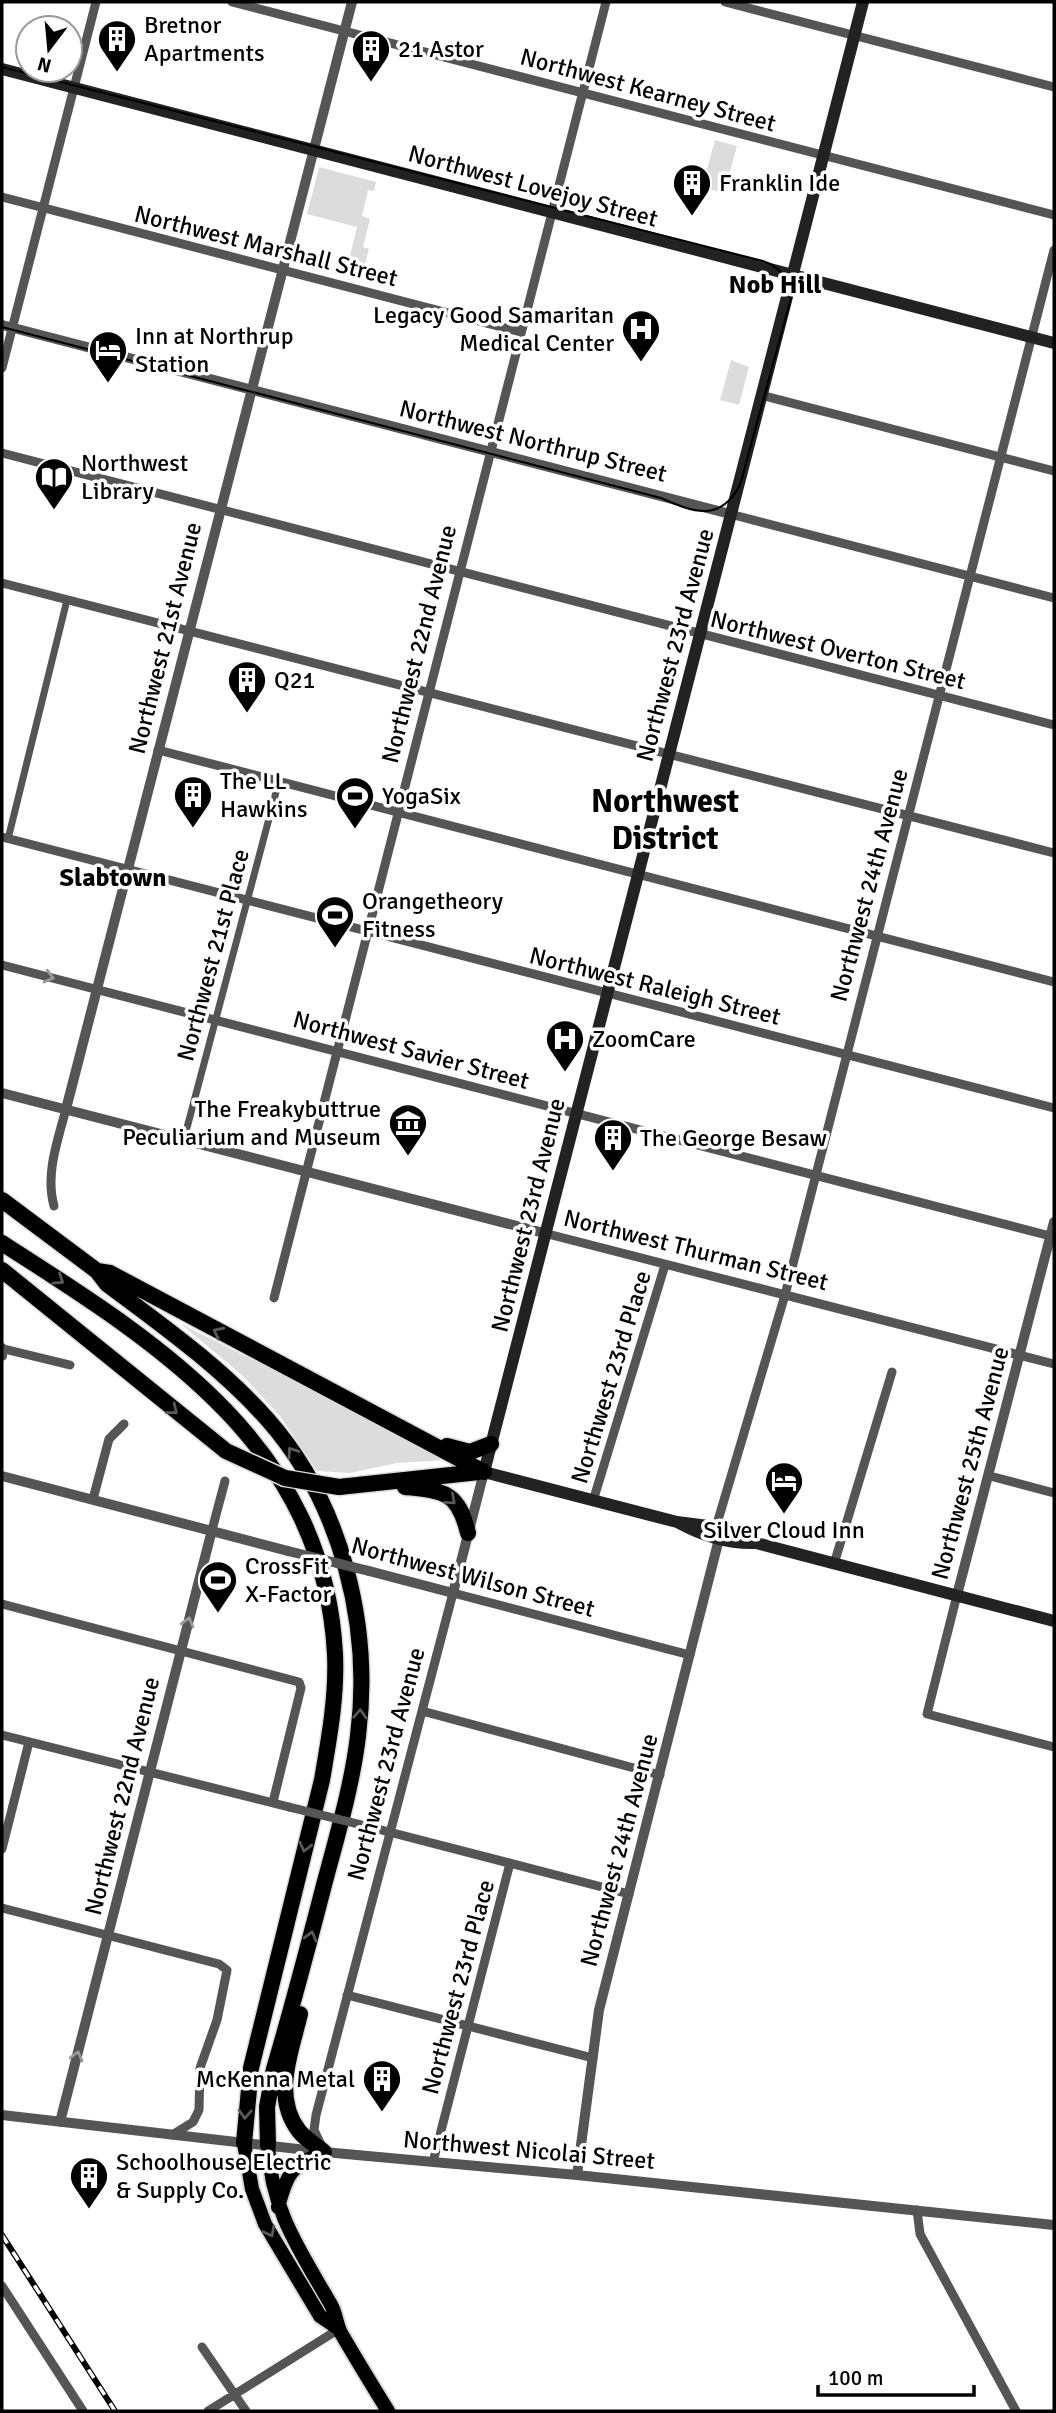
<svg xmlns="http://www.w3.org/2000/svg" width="1056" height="2413" font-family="Signika,sans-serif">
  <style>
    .green { fill: #dcdcdc }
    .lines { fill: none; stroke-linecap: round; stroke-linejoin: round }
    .trunk-casing { stroke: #dbdbdb; stroke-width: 18 }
    .motorway-casing { stroke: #dbdbdb; stroke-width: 19 }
    .pedestrian { stroke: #555; stroke-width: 7 }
    .minor { stroke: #555; stroke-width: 9 }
    .tertiary { stroke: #555; stroke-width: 10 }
    .secondary { stroke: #222; stroke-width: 12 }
    .trunk { stroke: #000; stroke-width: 14 }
    .motorway { stroke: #000; stroke-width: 16 }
    .tram { stroke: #000; stroke-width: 2 }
    .rail-casing { stroke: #000; stroke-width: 6 }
    .rail { stroke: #fff; stroke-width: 3.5; stroke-dasharray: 10; stroke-linecap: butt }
    .motorway-bridge-casing { stroke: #dbdbdb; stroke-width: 19; stroke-linecap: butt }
    .minor-bridge { stroke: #555; stroke-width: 9 }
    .tertiary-bridge { stroke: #555; stroke-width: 10 }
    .motorway-bridge { stroke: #000; stroke-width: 16 }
    .oneway { stroke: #999 }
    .oneway2 { stroke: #595959 }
    .labels { text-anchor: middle; stroke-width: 7; stroke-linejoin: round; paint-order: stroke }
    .poi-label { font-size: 24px; fill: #000; stroke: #fff; text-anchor: start }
    .street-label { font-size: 24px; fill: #000; stroke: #fff }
    .neighbourhood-label { font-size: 26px; font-weight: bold; fill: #000; stroke: #fff }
    .district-label { font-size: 32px; font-weight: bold; fill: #000; stroke: #fff }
  </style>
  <rect width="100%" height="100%" fill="#fff"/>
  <!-- green -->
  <path class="green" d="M715,140L737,146L724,193L702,187Z
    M319,167L376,182L374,191L368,190L362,216L370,219L363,247L369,249L362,276L346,272L357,227L307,214Z
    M731,360L749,367L739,405L720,400Z
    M181,1324L448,1457L447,1460L397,1463L350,1473L317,1471L280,1416L243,1376Z"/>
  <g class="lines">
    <!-- trunk casing -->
    <g class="trunk-casing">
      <path id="trunk" d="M244,2143L252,2189L265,2224L320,2316L339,2329
        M268,2145C271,2210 299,2249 330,2303C336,2312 336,2323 341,2333C356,2359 372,2385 388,2411
        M278,2207C288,2172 290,2167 324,2152"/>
    </g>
    <!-- motorway casing -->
    <g class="motorway-casing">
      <path id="motorway" d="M2,1200L97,1271L107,1284C163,1326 221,1367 268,1420C342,1504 372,1626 358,1736C352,1786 337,1836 324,1885C308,1947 292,2008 274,2069L267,2107L268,2145
        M2,1243C160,1344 324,1446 335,1654C337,1696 329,1739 322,1780L251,2068L244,2143
        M2,1270L226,1451
        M97,1271L110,1273L484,1472
        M447,1446L470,1452L491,1444
        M339,1487L479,1472
        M405,1487C444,1491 458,1491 468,1533
        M300,2014C291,2052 272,2096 299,2131C305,2139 316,2145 324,2152"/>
    </g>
    <!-- pedestrian -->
    <path class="pedestrian" d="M8,839L67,600
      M184,1139L279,781"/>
    <!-- minor -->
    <path class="minor" d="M232,2L1054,215
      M725,2L1054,87
      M2,197L521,332
      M2,368L96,2
      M761,395L1054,471
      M2,453L1054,725
      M730,514L1054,598
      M2,583L1054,853
      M158,750L1054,982
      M2,837L1054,1108
      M2,965L1054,1237
      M54,1206C45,1174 58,1140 66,1109
      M544,1233L1054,1364
      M274,1298L606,2
      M4,1349L70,1365
      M990,1476L1054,1493
      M93,1499L109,1439L124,1424
      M593,1501L665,1265
      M716,1527L785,1295L1054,250
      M212,1530L225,1481
      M834,1564L892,1372
      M957,1595L927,1714L1054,1747
      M2,1604L299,1682L301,1688L273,1802
      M422,1711L660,1775
      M2,1735L289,1807
      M366,1826L629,1894
      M2,1849L29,1742
      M2,1908L219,1964L227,1970L217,2020L200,2068L199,2110L193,2122L172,2135
      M347,1995L593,2058
      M321,2145L314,2130L316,2115L453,1593L690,1655
      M433,2162L510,1863
      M917,2210L920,2234L1016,2411
      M2,2286L83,2411
      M202,2347L246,2411
      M208,2411L339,2329"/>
    <!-- tertiary -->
    <path class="tertiary" d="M2,325L730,514
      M2,1093L544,1233
      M66,1109L352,2
      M2,1348V1356
      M2,1476L288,1551
      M369,1571L453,1593L484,1472
      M957,1595L1054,1222
      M2,2115L324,2152L577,2175L1054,2225
      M60,2122L212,1530
      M577,2175L599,2010L719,1539"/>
    <!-- secondary -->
    <path class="secondary" d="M863,2L484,1472L677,1522L716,1527L740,1534L756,1543L1054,1621
      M2,69L1054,343
      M679,1523C703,1536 729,1544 755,1543"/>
    <!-- trunk -->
    <use href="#trunk" class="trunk"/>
    <!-- motorway -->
    <use href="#motorway" class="motorway"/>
    <!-- tram -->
    <path class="tram" d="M2,67L763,261C780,267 791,280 791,298L740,485C720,523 693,512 661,498L2,327"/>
    <!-- rail casing -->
    <g class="rail-casing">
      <path id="rail" d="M2,2235L115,2411"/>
    </g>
    <!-- rail -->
    <use href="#rail" class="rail"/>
    <!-- motorway-bridge casing -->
    <g class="motorway-bridge-casing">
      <path id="motorway-bridge" d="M226,1451L285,1478L339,1487"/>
    </g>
    <!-- minor-bridge -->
    <path class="minor-bridge" d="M289,1807L366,1826"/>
    <!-- tertiary-bridge -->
    <path class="tertiary-bridge" d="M288,1551L369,1571"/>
    <!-- motorway-bridge -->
    <use href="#motorway-bridge" class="motorway-bridge"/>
  </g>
  <!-- one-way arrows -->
  <defs><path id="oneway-chevron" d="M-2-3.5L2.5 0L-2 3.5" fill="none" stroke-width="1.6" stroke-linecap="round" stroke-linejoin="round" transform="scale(1.75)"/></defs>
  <g class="oneway">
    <use href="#oneway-chevron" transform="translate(49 977) rotate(15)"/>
    <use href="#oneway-chevron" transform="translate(188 1622) rotate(-75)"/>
    <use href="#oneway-chevron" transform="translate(77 2056) rotate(-76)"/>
  </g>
  <g class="oneway2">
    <use href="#oneway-chevron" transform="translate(59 1280) rotate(34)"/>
    <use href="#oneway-chevron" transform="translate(218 1332) rotate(-153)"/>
    <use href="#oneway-chevron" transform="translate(173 1410) rotate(39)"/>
    <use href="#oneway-chevron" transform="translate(292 1452) rotate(-125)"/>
    <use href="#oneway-chevron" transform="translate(451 1500) rotate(41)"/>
    <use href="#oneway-chevron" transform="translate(360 1714) rotate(-87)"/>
    <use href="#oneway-chevron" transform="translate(305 1847) rotate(104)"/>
    <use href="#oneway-chevron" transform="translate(311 1936) rotate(-75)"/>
    <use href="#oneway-chevron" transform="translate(245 2114) rotate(93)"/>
    <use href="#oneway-chevron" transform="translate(270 2232) rotate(62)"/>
  </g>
  <!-- icons -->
  <defs>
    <g id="building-pin" transform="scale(2.0125)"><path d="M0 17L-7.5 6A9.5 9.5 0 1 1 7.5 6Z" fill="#000" stroke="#fff"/><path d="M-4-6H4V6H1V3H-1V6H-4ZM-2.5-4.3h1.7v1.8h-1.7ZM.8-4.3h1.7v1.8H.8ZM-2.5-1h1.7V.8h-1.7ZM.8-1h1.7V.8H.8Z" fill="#fff"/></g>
    <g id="hospital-pin" transform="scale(2.0125)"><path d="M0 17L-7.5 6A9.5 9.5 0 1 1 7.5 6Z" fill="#000" stroke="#fff"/><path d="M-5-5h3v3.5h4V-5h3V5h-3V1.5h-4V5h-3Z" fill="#fff"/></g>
    <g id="hotel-pin" transform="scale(2.0125)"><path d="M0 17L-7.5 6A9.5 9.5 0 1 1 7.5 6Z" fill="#000" stroke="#fff"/><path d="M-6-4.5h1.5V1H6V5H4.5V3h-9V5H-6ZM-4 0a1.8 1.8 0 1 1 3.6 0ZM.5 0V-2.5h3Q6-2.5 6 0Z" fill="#fff"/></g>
    <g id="library-pin" transform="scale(2.0125)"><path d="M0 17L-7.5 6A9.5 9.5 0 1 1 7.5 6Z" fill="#000" stroke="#fff"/><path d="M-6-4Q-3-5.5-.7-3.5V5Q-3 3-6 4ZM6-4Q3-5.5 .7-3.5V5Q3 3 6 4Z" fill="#fff"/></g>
    <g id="stadium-pin" transform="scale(2.0125)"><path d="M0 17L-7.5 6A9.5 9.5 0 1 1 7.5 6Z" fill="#000" stroke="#fff"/><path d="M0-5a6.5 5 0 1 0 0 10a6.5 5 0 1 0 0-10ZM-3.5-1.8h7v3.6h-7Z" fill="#fff"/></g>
    <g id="museum-pin" transform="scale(2.0125)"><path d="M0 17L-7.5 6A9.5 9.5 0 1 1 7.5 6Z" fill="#000" stroke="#fff"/><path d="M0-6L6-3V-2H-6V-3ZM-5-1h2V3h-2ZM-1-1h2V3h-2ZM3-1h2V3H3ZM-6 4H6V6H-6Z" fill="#fff"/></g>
  </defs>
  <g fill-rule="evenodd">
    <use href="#building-pin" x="117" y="39"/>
    <use href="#building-pin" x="371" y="49"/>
    <use href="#building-pin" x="692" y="183"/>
    <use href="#hospital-pin" x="641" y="329"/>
    <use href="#hotel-pin" x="108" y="350"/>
    <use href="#library-pin" x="54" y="477"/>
    <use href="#building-pin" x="247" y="680"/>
    <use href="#building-pin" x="193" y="795"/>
    <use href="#stadium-pin" x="355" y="796"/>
    <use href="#stadium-pin" x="335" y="915"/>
    <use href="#hospital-pin" x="565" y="1039"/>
    <use href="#museum-pin" x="408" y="1123"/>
    <use href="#building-pin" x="613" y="1138"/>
    <use href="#hotel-pin" x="784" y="1481"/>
    <use href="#stadium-pin" x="218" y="1580"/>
    <use href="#building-pin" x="382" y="2079"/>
    <use href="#building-pin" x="89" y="2176"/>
  </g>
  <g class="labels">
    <!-- poi labels -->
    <g class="poi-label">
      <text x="144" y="33">Bretnor<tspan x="144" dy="28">Apartments</tspan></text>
      <text x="398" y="57">21 Astor</text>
      <text x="719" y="191">Franklin Ide</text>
      <text x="614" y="323" text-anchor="end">Legacy Good Samaritan<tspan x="614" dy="28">Medical Center</tspan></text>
      <text x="135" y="344">Inn at Northrup<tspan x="135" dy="28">Station</tspan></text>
      <text x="81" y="471">Northwest<tspan x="81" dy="28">Library</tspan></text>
      <text x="274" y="688">Q21</text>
      <text x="220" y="789">The LL<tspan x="220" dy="28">Hawkins</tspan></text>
      <text x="382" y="804">YogaSix</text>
      <text x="362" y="909">Orangetheory<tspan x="362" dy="28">Fitness</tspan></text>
      <text x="592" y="1047">ZoomCare</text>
      <text x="381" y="1117" text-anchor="end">The Freakybuttrue<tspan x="381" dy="28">Peculiarium and Museum</tspan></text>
      <text x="640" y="1146">The George Besaw</text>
      <text x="784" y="1538" text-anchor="middle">Silver Cloud Inn</text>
      <text x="245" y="1574">CrossFit<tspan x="245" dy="28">X-Factor</tspan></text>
      <text x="355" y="2087" text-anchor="end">McKenna Metal</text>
      <text x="116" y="2170">Schoolhouse Electric<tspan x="116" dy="28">&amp; Supply Co.</tspan></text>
    </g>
    <!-- street labels -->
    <g class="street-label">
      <text transform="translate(648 90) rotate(15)" y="8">Northwest Kearney Street</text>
      <text transform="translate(533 186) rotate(15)" y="8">Northwest Lovejoy Street</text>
      <text transform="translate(266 246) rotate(14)" y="8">Northwest Marshall Street</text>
      <text transform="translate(533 441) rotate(14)" y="8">Northwest Northrup Street</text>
      <text transform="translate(165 638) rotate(-76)" y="8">Northwest 21st Avenue</text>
      <text transform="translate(419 644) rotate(-76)" y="8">Northwest 22nd Avenue</text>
      <text transform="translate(675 645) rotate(-75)" y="8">Northwest 23rd Avenue</text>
      <text transform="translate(838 650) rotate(14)" y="8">Northwest Overton Street</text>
      <text transform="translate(869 885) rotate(-75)" y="8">Northwest 24th Avenue</text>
      <text transform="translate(213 955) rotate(-75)" y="8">Northwest 21st Place</text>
      <text transform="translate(655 986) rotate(14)" y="8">Northwest Raleigh Street</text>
      <text transform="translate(411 1050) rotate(15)" y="8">Northwest Savier Street</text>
      <text transform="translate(528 1215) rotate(-76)" y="8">Northwest 23rd Avenue</text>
      <text transform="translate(696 1250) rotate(14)" y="8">Northwest Thurman Street</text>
      <text transform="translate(611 1377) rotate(-73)" y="8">Northwest 23rd Place</text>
      <text transform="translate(970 1463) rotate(-75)" y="8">Northwest 25th Avenue</text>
      <text transform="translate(473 1577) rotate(15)" y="8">Northwest Wilson Street</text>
      <text transform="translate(386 1764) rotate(-75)" y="8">Northwest 23rd Avenue</text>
      <text transform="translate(122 1796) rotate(-76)" y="8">Northwest 22nd Avenue</text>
      <text transform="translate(619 1850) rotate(-75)" y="8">Northwest 24th Avenue</text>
      <text transform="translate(458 1987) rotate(-75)" y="8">Northwest 23rd Place</text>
      <text transform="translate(529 2150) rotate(5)" y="8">Northwest Nicolai Street</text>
    </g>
    <!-- neighbourhood labels -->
    <g class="neighbourhood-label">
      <text x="775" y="293">Nob Hill</text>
      <text x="113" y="886">Slabtown</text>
    </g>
    <!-- district labels -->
    <g class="district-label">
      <text x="665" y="812">Northwest<tspan x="665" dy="37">District</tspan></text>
    </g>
  </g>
  <!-- border -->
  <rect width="1056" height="2413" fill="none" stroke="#000000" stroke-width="7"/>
  <!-- north arrow -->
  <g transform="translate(49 49) rotate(196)"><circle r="33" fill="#ffffff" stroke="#999999" stroke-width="2"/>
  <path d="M0-5L12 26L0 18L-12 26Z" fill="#000000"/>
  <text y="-10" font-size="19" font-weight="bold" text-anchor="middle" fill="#000000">N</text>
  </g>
  <!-- scale -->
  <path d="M818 2385v10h156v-10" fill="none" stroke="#000000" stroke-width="3.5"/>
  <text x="828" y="2385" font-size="21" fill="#000000" stroke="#ffffff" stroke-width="5" paint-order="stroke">100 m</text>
</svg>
